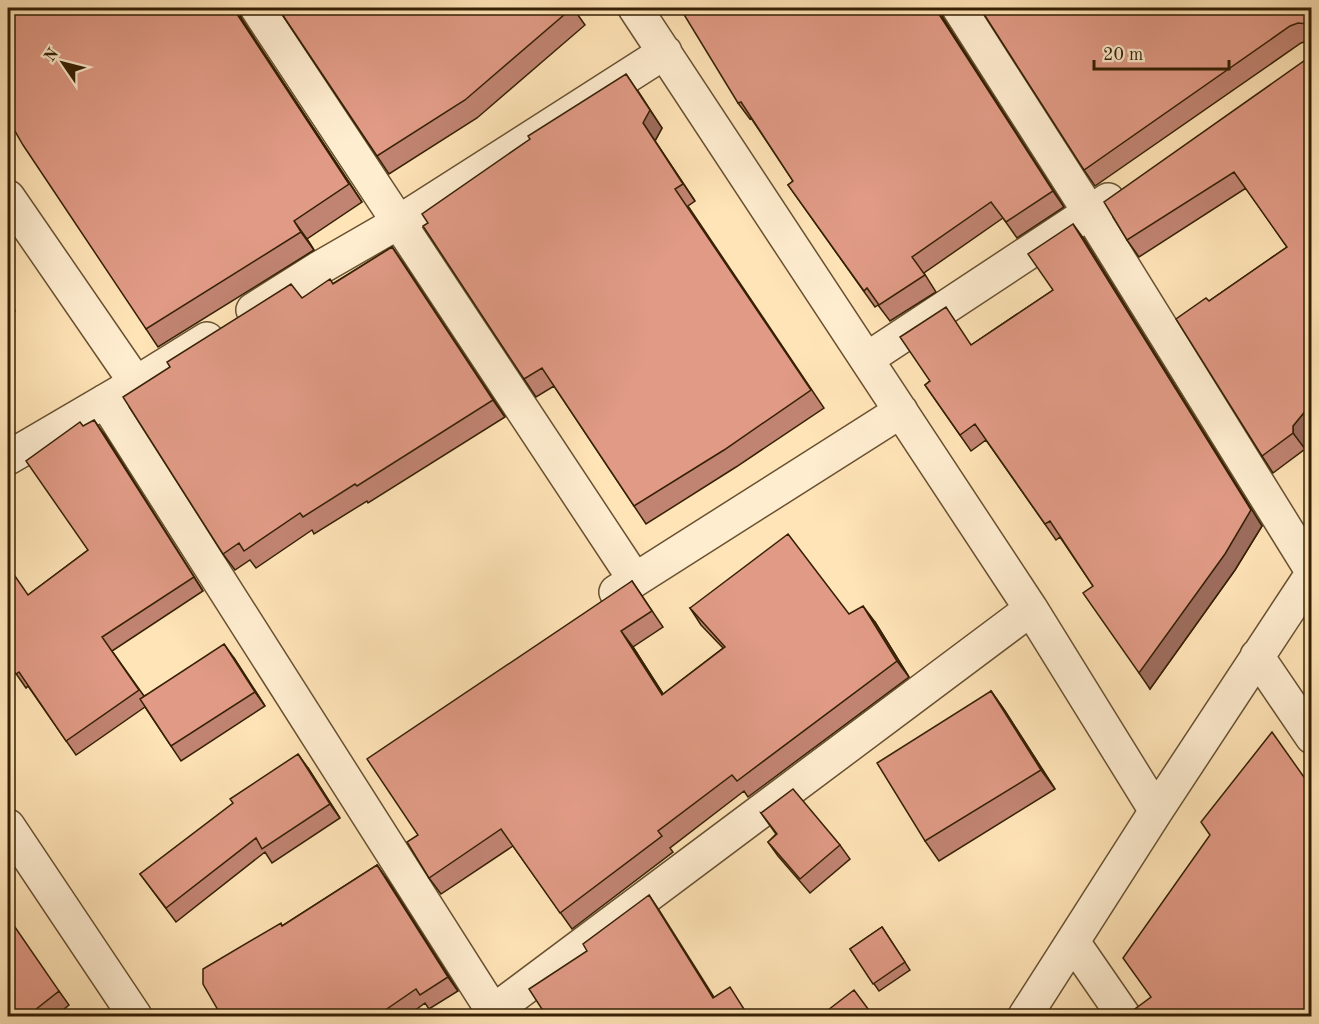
<svg xmlns="http://www.w3.org/2000/svg" width="1319" height="1024" font-family="'Old Standard TT',serif">
  <style>
    .lines { fill: none; stroke-linecap: round; stroke-linejoin: round }
    .minor-casing { stroke: #685131; stroke-width: 36 }
    .minor { stroke: #ffedd0; stroke-width: 33 }
    .wall { fill: #c18472; stroke: #352004; stroke-width: 1.5 }
    .shaded-wall { fill: #9d6c5d; stroke: #352004; stroke-width: 1.5 }
    .building { fill: #e09a85; stroke: #352004; stroke-width: 1.5 }
  </style>
  <rect width="100%" height="100%" fill="#ffe4b7"/>
  <filter id="stains"><feTurbulence type="fractalNoise" baseFrequency=".00333" numOctaves="4"/><feColorMatrix values="0 0 0 0 .2 0 0 0 0 .09 0 0 0 0 .02 0 0 0 .5 -.17"/></filter>
  <radialGradient id="worn" r=".72"><stop offset=".6" stop-color="#630" stop-opacity="0"/><stop offset="1" stop-color="#630" stop-opacity=".3"/></radialGradient>
  <g class="lines">
    <!-- minor casing -->
    <g class="minor-casing">
      <path id="minor" d="M257,8L635,580
        M635,8L1031,609L1156,811
        M959,8L1090,213L1312,571
        M8,197L136,383
        M253,310L321,267L399,222L665,52
        M867,359L1108,200
        M105,401L496,1016
        M8,458L136,383L207,339
        M616,592L901,411
        M1257,656L1312,737
        M8,826L135,1016
        M1073,942L1124,1016
        M487,1016L1031,609
        M1025,1016L1156,811L1312,574"/>
    </g>
    <!-- minor -->
    <use href="#minor" class="minor"/>
  </g>
  <!-- wall -->
  <path class="wall" d="M8,8H239L241,18L362,202L307,239L314,250L158,347L146,329Z
    M278,8H573L585,25L477,118L389,174Z
    M1311,8V40L1301,43L1095,186L1084,170Z
    M943,18L1064,207L1017,238L1003,218L924,273L936,292L890,321L878,305L875,307L788,185L793,181L751,118L750,119L738,103Z
    M1311,56L1305,449L1273,473L1262,456L1209,301L1287,247L1246,188L1139,257L1127,240Z
    M638,91L662,128L655,141L695,201L688,206L824,408L736,467L646,524L554,386L536,397L524,379Z
    M1084,239L1262,526L1235,570L1150,689L1093,586L1060,537L1056,540L986,440L971,451L925,385L971,345L1053,290Z
    M392,247L505,417L368,503L367,501L314,534L312,530L256,568L250,560L235,570L223,554L302,298L334,283Z
    M8,298L15,311L8,315Z
    M83,426L104,434L203,591L112,651L144,696L234,658L265,706L181,761L145,707L76,755L28,686L26,688L8,662L28,595L88,550Z
    M632,581L663,627L633,647L663,694L723,648L701,625L690,608L849,614L875,622L909,677L748,797L744,791L670,848L673,852L572,929L513,846L441,894L429,878L418,835Z
    M991,691L1005,711L1055,789L939,861L925,841Z
    M308,768L340,818L272,863L265,852L176,922L140,874Z
    M761,813L840,845L850,859L810,893L778,856L768,842L776,834Z
    M377,865L458,991L429,1009L425,1003L406,1017H222L282,926Z
    M882,927L910,970L879,991L850,949Z
    M59,991L69,1005L54,1017H8Z"/>
  <!-- shaded-wall -->
  <path class="shaded-wall" d="M233,8H239L241,18L362,202Z
    M935,8H941L943,18L1064,207L1053,191Z
    M626,74L662,128L655,141L695,201L643,123Z
    M294,221L307,239L314,250L301,232Z
    M1073,224L1084,239L1262,526L1235,570L1150,689L1139,673Z
    M392,247L404,264L505,417L493,400Z
    M1311,404V435L1305,443V449L1293,433V426Z
    M94,420L104,434L203,591L194,577Z
    M863,606L875,622L909,677L897,661Z
    M621,631L633,647L674,711L662,695Z
    M224,644L234,658L265,706L255,692Z
    M991,691L1005,711L1055,789L1041,770Z
    M298,754L308,768L340,818L330,804Z
    M377,865L387,879L458,991L448,977Z
    M649,895L659,910L724,1013L713,998Z"/>
  <!-- building -->
  <path class="building" d="M8,8H233L349,184L294,221L301,232L146,329L23,145L8,119Z
    M278,8H572L465,100L377,156Z
    M680,8H935L1053,191L1006,222L991,202L912,257L925,275L879,305L867,288L864,291L788,185L793,181L741,102L738,103Z
    M980,8H1311V27L1308,24L1298,23L1290,26L1084,170Z
    M1311,56V404L1293,426V433L1262,456L1176,319L1206,298L1209,301L1287,247L1234,172L1127,240L1104,202Z
    M626,74L650,110L643,123L683,184L675,189L811,390L724,450L634,506L542,368L524,379L423,226L428,223L422,214L530,139L528,136Z
    M1073,224L1251,510L1225,554L1139,673L1083,593L1093,586L1050,521L1045,524L975,424L960,435L925,385L930,381L900,337L946,307L971,345L1053,290L1028,254Z
    M392,247L493,400L357,486L355,484L303,517L300,513L244,551L239,543L223,554L123,397L170,367L167,362L291,284L302,298L330,279L333,284Z
    M94,420L194,577L102,637L139,690L66,741L19,672L16,674L8,662V566L28,595L88,550L26,461L80,422L83,426Z
    M788,534L849,614L863,606L897,661L737,781L732,775L658,831L662,836L560,913L501,829L429,878L407,842L418,835L367,759L632,581L652,611L621,631L662,695L725,647L690,608Z
    M224,644L255,692L171,746L140,699Z
    M991,691L1041,770L925,841L877,763Z
    M1272,732L1311,787V1017H1124L1151,997L1123,958L1210,835L1201,822Z
    M298,754L330,804L262,849L256,838L166,908L140,874L233,803L230,799Z
    M793,789L840,845L800,879L768,842L777,834L761,813Z
    M377,865L448,977L420,995L416,989L375,1017H222L203,984V969L281,923L282,926Z
    M649,895L713,998L730,987L749,1017H547L529,989L587,951L583,944Z
    M8,917L59,991L26,1017H8Z
    M882,927L905,962L873,984L850,949Z
    M854,990L874,1017H819Z"/>
  <!-- margin -->
  <rect width="1319" height="1024" fill="none" stroke="#ffe4b7" stroke-width="30"/>
  <rect x="9" y="9" width="1301" height="1006" fill="none" stroke="#352004" stroke-width="3"/>
  <rect x="15" y="15" width="1289" height="994" fill="none" stroke="#352004" stroke-width="1.5"/>
  <!-- north arrow -->
  <g transform="translate(63 63) rotate(305)" stroke="#ffedd0" stroke-width="4.5" paint-order="stroke">
  <path d="M0-4.5L10 22L0 15L-10 22Z" fill="#352004"/>
  <text y="-9" font-size="16" font-weight="bold" text-anchor="middle" fill="#352004">N</text>
  </g>
  <!-- scale -->
  <path d="M1094 60v9h135v-9" fill="none" stroke="#352004" stroke-width="3"/>
  <text x="1103" y="60" font-size="18" fill="#352004" stroke="#ffedd0" stroke-width="4.5" paint-order="stroke">20 m</text>
  <rect width="100%" height="100%" filter="url(#stains)"/>
  <rect width="100%" height="100%" fill="url(#worn)"/>
</svg>
